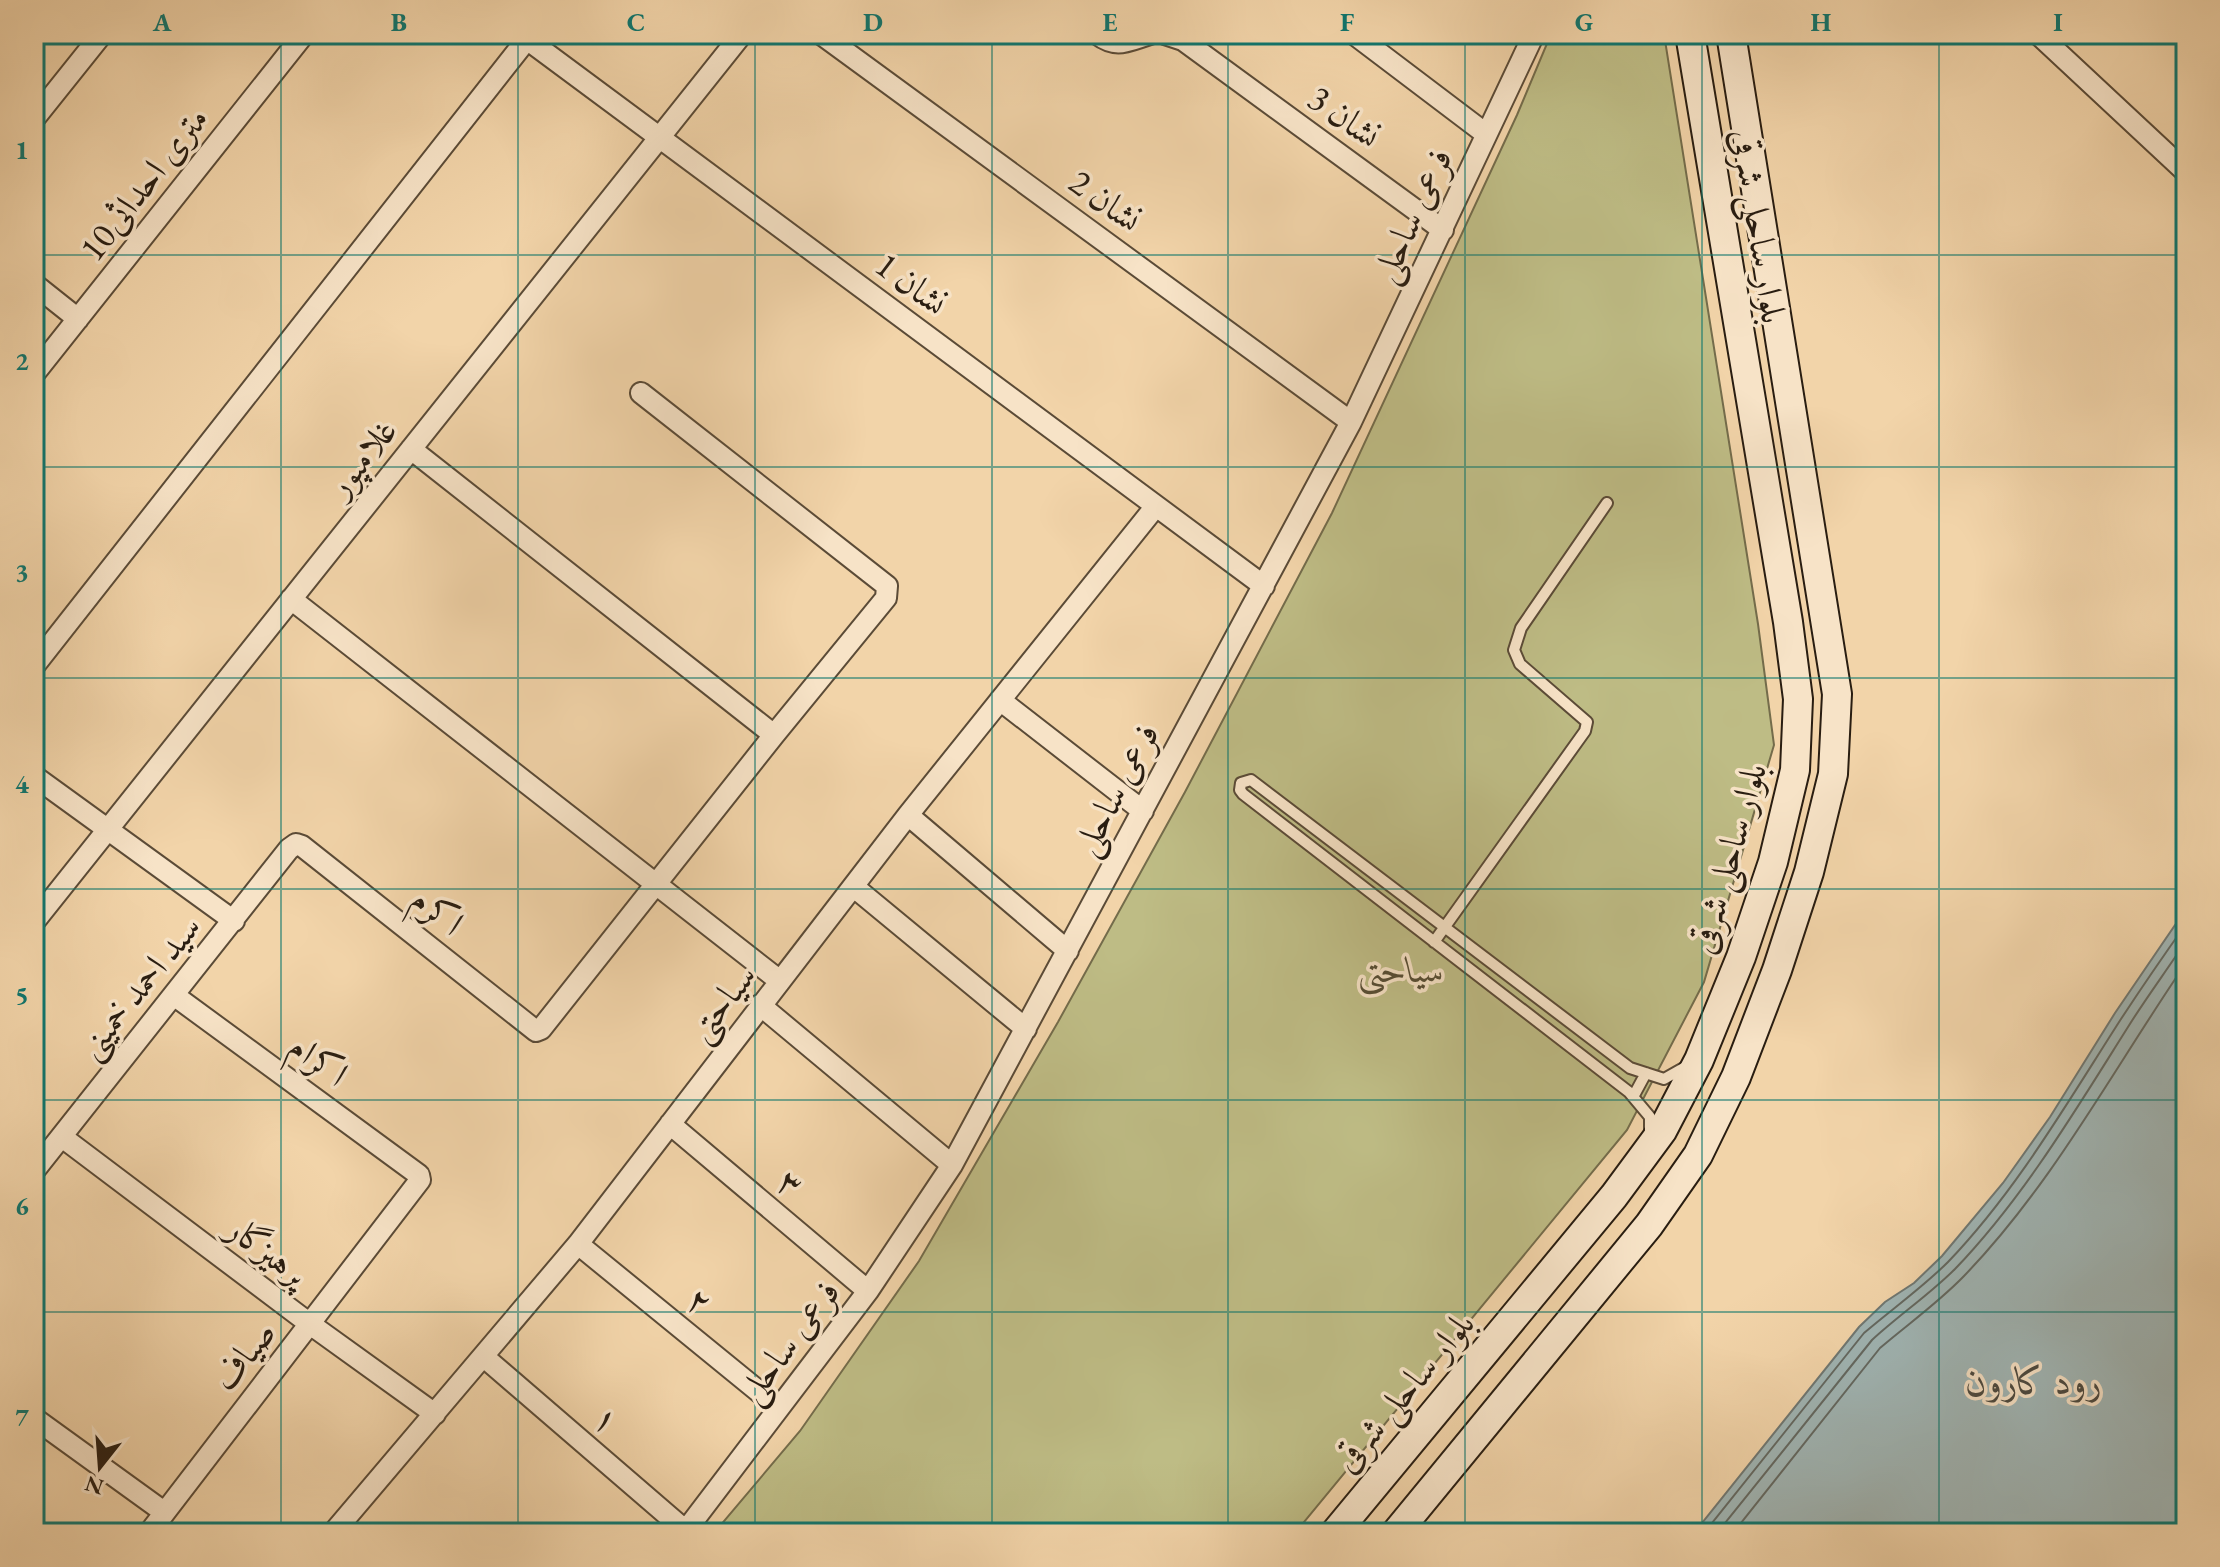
<svg xmlns="http://www.w3.org/2000/svg" width="2220" height="1567" font-family="'EB Garamond',Amiri,serif">
  <style>
    .green { fill: #bebc85; stroke: #746c4b; stroke-width: 2 }
    .water { fill: #a0b5b4; stroke: #707873; stroke-width: 2 }
    .lines { fill: none; stroke-linecap: round; stroke-linejoin: round }
    .shore { stroke: #646962; stroke-width: 2 }
    .lane-casing { stroke: #5b4b37; stroke-width: 14 }
    .street-casing { stroke: #5b4b37; stroke-width: 24 }
    .secondary-casing { stroke: #291d11; stroke-width: 32 }
    .lane { stroke: #f7e3c7; stroke-width: 10 }
    .street { stroke: #f7e3c7; stroke-width: 20 }
    .secondary { stroke: #f7e3c7; stroke-width: 28 }
    .grid { fill: none; stroke: #0f766e; stroke-width: 2; stroke-opacity: 0.55 }
    .labels { text-anchor: middle; stroke-width: 7; stroke-linejoin: round; paint-order: stroke }
    .street-label { font-size: 36px; fill: #291d11; stroke: #f7e3c7 }
    .park-label { font-size: 36px; font-style: italic; fill: #564d34; stroke: #f7e3c7 }
    .water-label { font-size: 38px; font-style: italic; fill: #4d4b42; stroke: #f7e3c7 }
    .neatline { fill: none; stroke: #0f766e; stroke-width: 3 }
    .grid-label { font-size: 26px; text-anchor: middle; font-weight: bold; fill: #0f766e }
  </style>
  <rect width="100%" height="100%" fill="#f2d4a9"/>
  <filter id="stains"><feTurbulence type="fractalNoise" baseFrequency=".0025" numOctaves="4"/><feColorMatrix values="0 0 0 0 .2 0 0 0 0 .09 0 0 0 0 .02 0 0 0 .5 -.17"/></filter>
  <radialGradient id="worn" r=".72"><stop offset=".6" stop-color="#630" stop-opacity="0"/><stop offset="1" stop-color="#630" stop-opacity=".3"/></radialGradient>
  <!-- green -->
  <path class="green" d="M1551,34H1664L1758,624L1774,745L1704,982L1627,1130L1295,1533H714L800,1431L919,1261L1058,1022L1185,792L1332,513L1517,115Z"/>
  <!-- water -->
  <path class="water" d="M2186,909V1533H1694L1859,1327L1885,1302L1914,1283L1942,1256L2003,1183L2050,1117L2115,1013Z"/>
  <g class="lines">
    <!-- shore -->
    <path class="shore" d="M1704,1533L1864,1333C1892,1309 1922,1288 1948,1262C2017,1190 2067,1103 2121,1019C2142,987 2164,955 2186,924
      M1717,1533L1872,1340C1899,1315 1929,1295 1955,1269C2024,1197 2075,1111 2128,1027C2146,998 2167,970 2186,941
      M1733,1533L1880,1348C1908,1324 1938,1303 1964,1276C2053,1184 2114,1068 2186,963"/>
    <!-- lane casing -->
    <g class="lane-casing">
      <path id="lane" d="M1434,942L1585,731L1587,722L1520,664L1514,650L1521,628L1607,503
        M1633,1097L1646,1073
        M1650,1134V1117L1629,1092L1243,794L1240,790L1241,783L1251,780L1630,1068L1664,1079L1687,1066"/>
    </g>
    <!-- street casing -->
    <g class="street-casing">
      <path id="street" d="M520,34L1264,586
        M821,34L1351,422
        M1097,34C1117,49 1127,41 1150,34
        M1165,34L1183,40L1443,230
        M1354,34L1486,134
        M2038,34L2186,172
        M34,119L102,34
        M34,284L78,319
        M34,374L304,34
        M411,449L774,735
        M291,599L780,981
        M34,666L527,39
        M1000,700L1143,811
        M34,776L234,921
        M908,815L1068,951
        M854,887L1026,1029
        M34,922L742,34
        M760,1005L952,1165
        M670,1124L868,1291
        M62,1137L310,1324L435,1414
        M34,1171L289,849L296,844L302,846L536,1031L541,1029L774,735L886,598L887,586L641,393
        M578,1244L779,1408
        M484,1357L686,1531
        M34,1418L164,1512
        M149,1533L420,1180L419,1175L175,996
        M333,1533L578,1244L908,815L1156,506
        M684,1533L868,1291L952,1165L1351,422L1534,34"/>
    </g>
    <!-- secondary casing -->
    <g class="secondary-casing">
      <path id="secondary" d="M1335,1533L1614,1196L1662,1131L1699,1060L1741,957L1773,862L1795,770L1798,699L1788,622L1690,34
        M1396,1533L1649,1225L1698,1155L1736,1077L1777,970L1809,872L1833,774L1837,694L1731,34"/>
    </g>
    <!-- lane -->
    <use href="#lane" class="lane"/>
    <!-- street -->
    <use href="#street" class="street"/>
    <!-- secondary -->
    <use href="#secondary" class="secondary"/>
  </g>
  <!-- grid -->
  <path class="grid" d="M281,34V1533M518,34V1533M755,34V1533M992,34V1533M1228,34V1533M1465,34V1533M1702,34V1533M1939,34V1533M34,255H2186M34,467H2186M34,678H2186M34,889H2186M34,1100H2186M34,1312H2186"/>
  <g class="labels">
    <!-- street labels -->
    <g class="street-label">
      <text transform="translate(1345 116) rotate(36)" y="13">نشان 3</text>
      <text transform="translate(143 183) rotate(-52)" y="13">10متری احداثی</text>
      <text transform="translate(1106 200) rotate(36)" y="13">نشان 2</text>
      <text transform="translate(1411 215) rotate(-65)" y="13">فرعی ساحلی</text>
      <text transform="translate(1760 226) rotate(81)" y="13">بلوار ساحلی شرقی</text>
      <text transform="translate(912 283) rotate(37)" y="13">نشان 1</text>
      <text transform="translate(361 457) rotate(-51)" y="13">غلامپور</text>
      <text transform="translate(1115 789) rotate(-62)" y="13">فرعی ساحلی</text>
      <text transform="translate(1727 858) rotate(-74)" y="13">بلوار ساحلی شرقی</text>
      <text transform="translate(438 910) rotate(38)" y="13">اکرم</text>
      <text transform="translate(138 986) rotate(-51)" y="13">سید احمد خمینی</text>
      <text transform="translate(721 1002) rotate(-52)" y="13">سیاحتی</text>
      <text transform="translate(319 1059) rotate(36)" y="13">اکرام</text>
      <text transform="translate(791 1182) rotate(40)" y="13">۳</text>
      <text transform="translate(268 1250) rotate(37)" y="13">پرهیزگار</text>
      <text transform="translate(700 1300) rotate(39)" y="13">۲</text>
      <text transform="translate(788 1341) rotate(-53)" y="13">فرعی ساحلی</text>
      <text transform="translate(243 1355) rotate(-52)" y="13">صیاف</text>
      <text transform="translate(1403 1391) rotate(-50)" y="13">بلوار ساحلی شرقی</text>
      <text transform="translate(607 1418) rotate(41)" y="13">۱</text>
    </g>
    <!-- park labels -->
    <g class="park-label">
      <text x="1401" y="982">سیاحتی</text>
    </g>
    <!-- water labels -->
    <g class="water-label">
      <text x="2034" y="1394">رود کارون</text>
    </g>
  </g>
  <!-- margin -->
  <rect width="2220" height="1567" fill="none" stroke="#f2d4a9" stroke-width="88"/>
  <!-- north arrow -->
  <g transform="translate(100 1467) rotate(197)" stroke="#f7e3c7" stroke-width="6" paint-order="stroke">
  <path d="M0-6L14 30L0 20L-14 30Z" fill="#291d11"/>
  <text y="-12" font-size="22" font-weight="bold" text-anchor="middle" fill="#291d11">N</text>
  </g>
  <rect x="44" y="44" width="2132" height="1479" class="neatline"/>
  <g class="grid-label">
    <text x="162" y="31">A</text>
    <text x="399" y="31">B</text>
    <text x="636" y="31">C</text>
    <text x="873" y="31">D</text>
    <text x="1110" y="31">E</text>
    <text x="1347" y="31">F</text>
    <text x="1584" y="31">G</text>
    <text x="1821" y="31">H</text>
    <text x="2058" y="31">I</text>
    <text x="22" y="159">1</text>
    <text x="22" y="370">2</text>
    <text x="22" y="581">3</text>
    <text x="22" y="793">4</text>
    <text x="22" y="1004">5</text>
    <text x="22" y="1215">6</text>
    <text x="22" y="1426">7</text>
  </g>
  <rect width="100%" height="100%" filter="url(#stains)"/>
  <rect width="100%" height="100%" fill="url(#worn)"/>
</svg>
